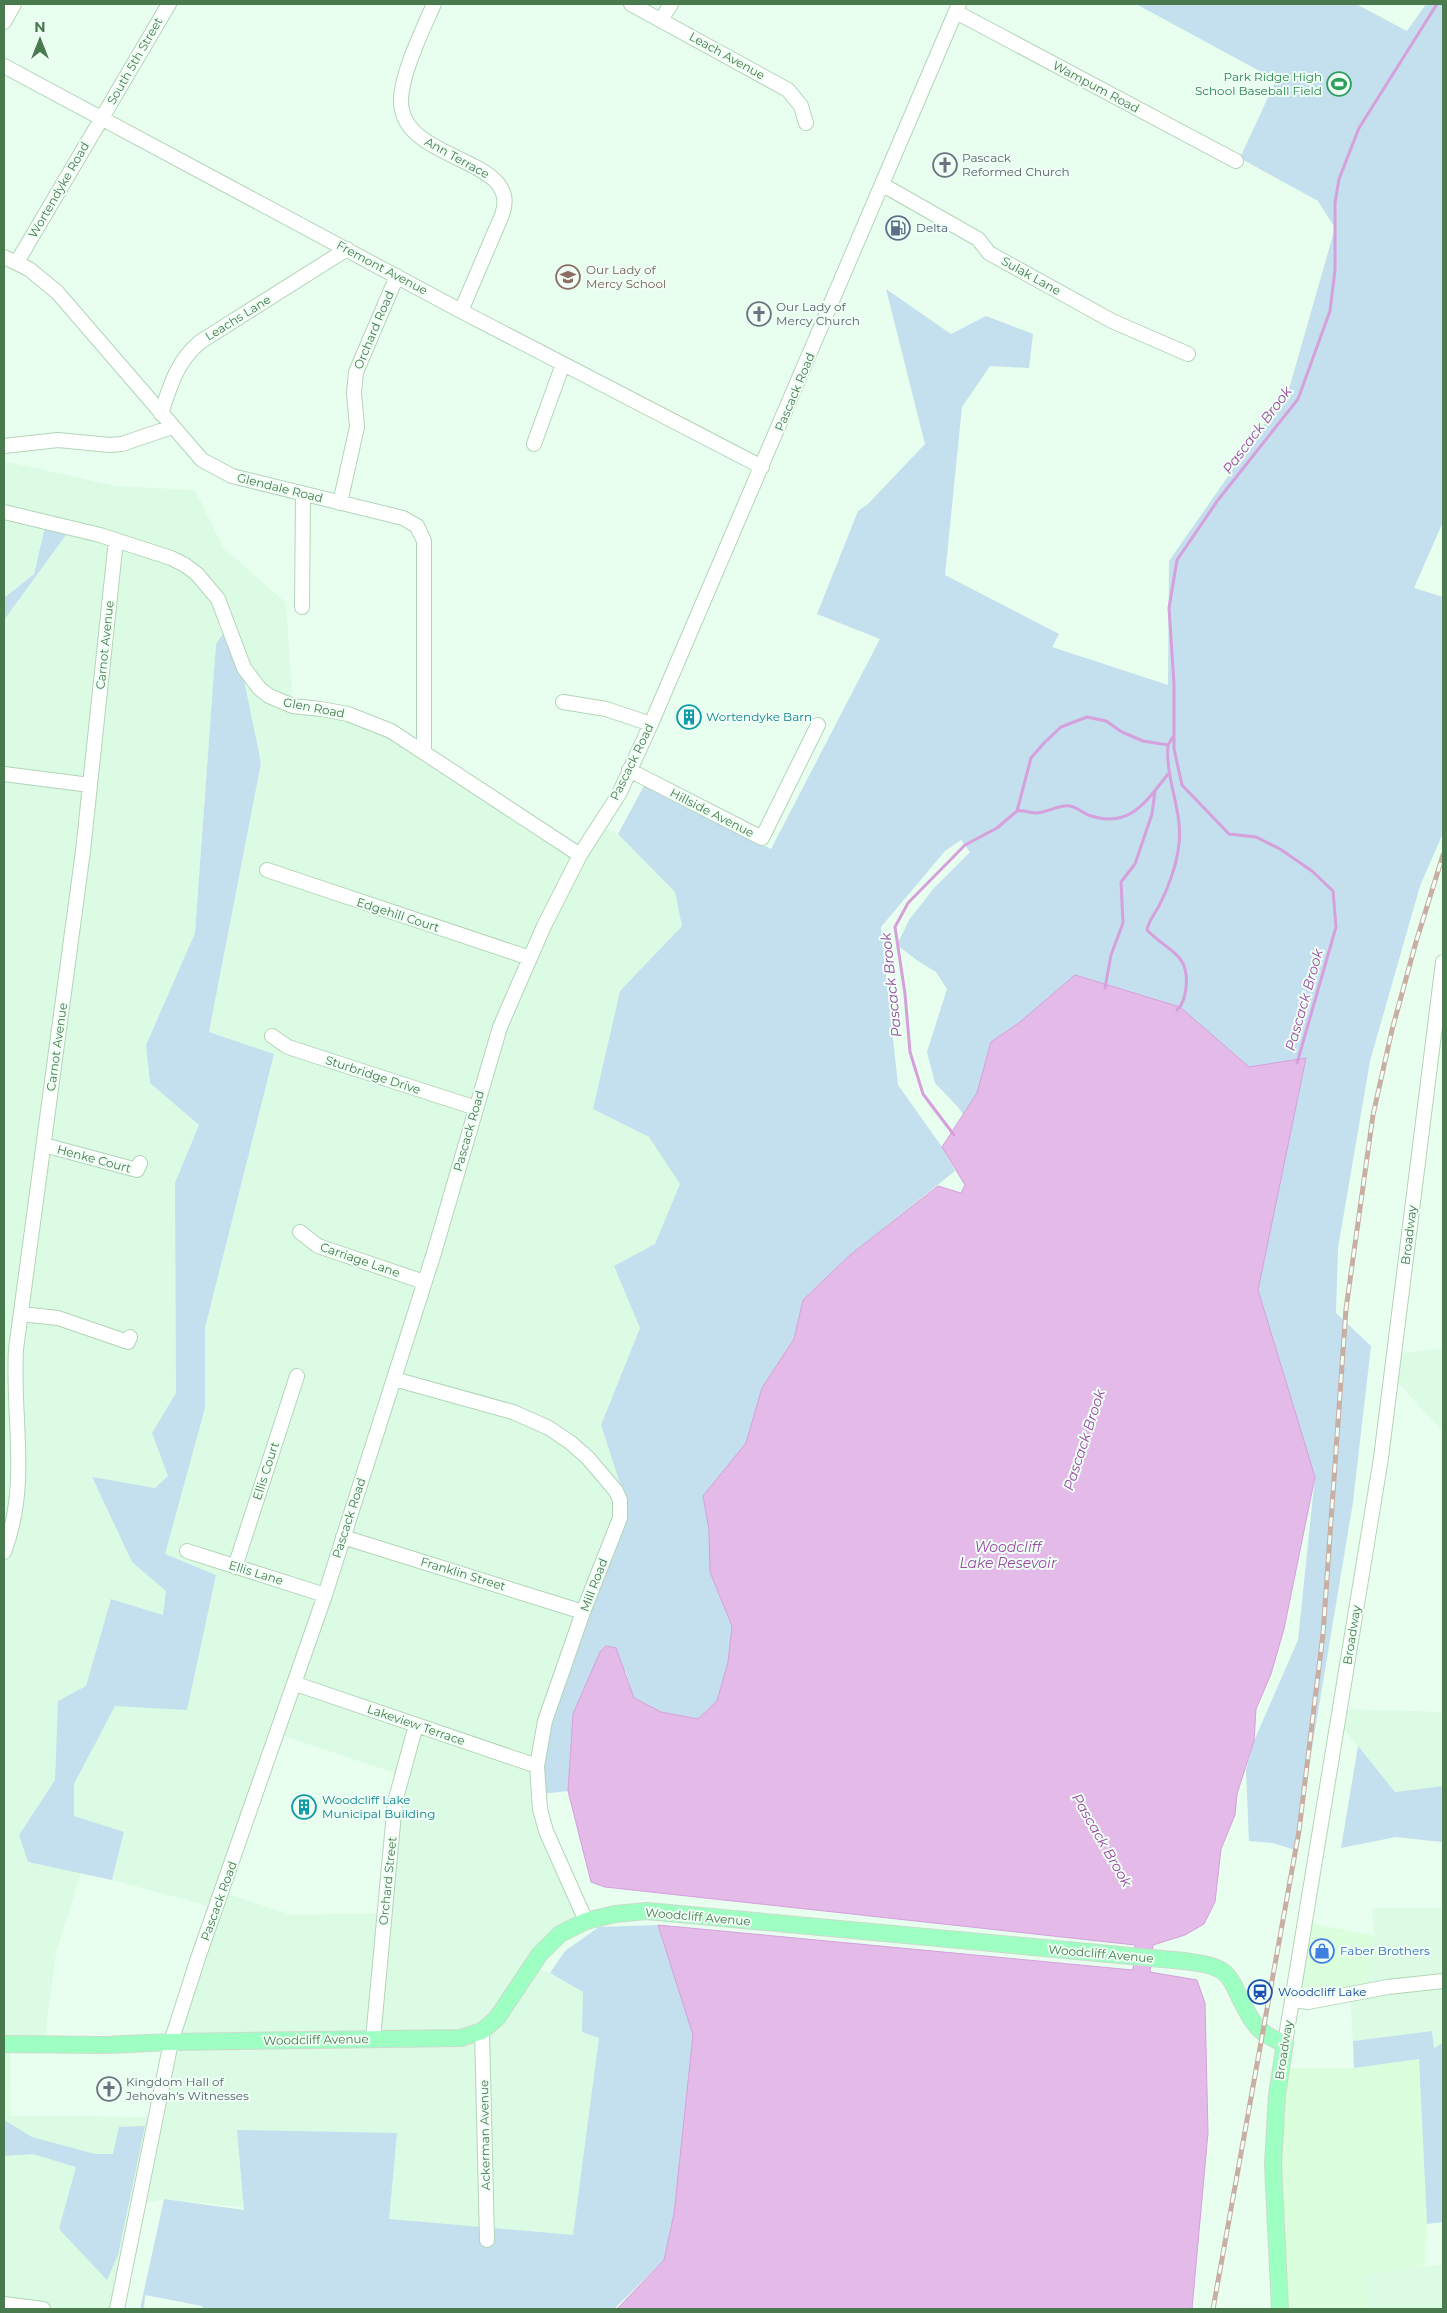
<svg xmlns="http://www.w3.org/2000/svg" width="1447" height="2313" font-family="Montserrat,sans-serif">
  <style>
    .residential { fill: #dbfbe5; fill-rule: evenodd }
    .commercial { fill: #dbfedc }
    .green { fill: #c4dfed }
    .water { fill: #e4bae9; stroke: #d5a0db }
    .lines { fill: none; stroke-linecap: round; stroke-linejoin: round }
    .stream { stroke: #d5a0db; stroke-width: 3 }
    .minor-casing { stroke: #b2d5b8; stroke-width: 16 }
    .major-casing { stroke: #ccdacd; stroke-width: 18 }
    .minor { stroke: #fff; stroke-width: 14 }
    .major { stroke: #9dffc1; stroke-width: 16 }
    .rail-casing { stroke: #c9aea4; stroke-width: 5 }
    .rail { stroke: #effff5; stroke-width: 3; stroke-dasharray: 9; stroke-linecap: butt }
    .labels { text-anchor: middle; stroke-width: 4; stroke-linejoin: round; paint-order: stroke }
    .street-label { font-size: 12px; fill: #497a4e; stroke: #effff5 }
    .leisure-label { font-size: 12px; fill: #27864d; stroke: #effff5; text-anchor: end }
    .worship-label { font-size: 12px; fill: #5b616d; stroke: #effff5; text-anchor: start }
    .service-label { font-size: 12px; fill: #4e5e75; stroke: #effff5; text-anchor: start }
    .education-label { font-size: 12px; fill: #785e54; stroke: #effff5; text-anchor: start }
    .culture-label { font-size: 12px; fill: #0d838f; stroke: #effff5; text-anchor: start }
    .shop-label { font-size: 12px; fill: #366cbe; stroke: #effff5; text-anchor: start }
    .transit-label { font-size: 12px; fill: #164399; stroke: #effff5; text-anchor: start }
    .water-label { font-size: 14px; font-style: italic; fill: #9c4aa4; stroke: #effff5 }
  </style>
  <rect width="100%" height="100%" fill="#e8feef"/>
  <!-- residential -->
  <path class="residential" d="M4,461L115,486L195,490L223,547L286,603L293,706L373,723L580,855L599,825L618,834L675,892L682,926L620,991L593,1109L649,1137L681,1184L655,1244L614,1266L640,1328L601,1425L626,1502L583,1612L537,1787L586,1921L532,1966L550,1973L583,1992L582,2032L599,2038L574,2235L487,2233L164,2199L137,2205L117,2309H4V620L70,529L46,522L33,574L4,598ZM216,644L261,763L209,1032L274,1054L205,1328V1408L164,1554L216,1575L115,1705L74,1784V1816L124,1833L112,1880L216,1908L155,2117L11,2116L10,2044H44L56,1953L81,1873L28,1862L19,1835L55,1780L58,1702L86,1686L111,1599L163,1615L167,1591L132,1562L92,1478L155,1488L168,1476L152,1433L176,1393L175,1183L199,1125L150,1083L146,1045L195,933ZM278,1734L401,1775L384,1913L292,1915L222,1892Z
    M1443,1348V1432L1392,1376L1395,1354Z
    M1339,1709L1443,1712V1786L1395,1792L1337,1721Z
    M1372,1908H1443V2043L1434,2048L1432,2031L1353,2041L1350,1994L1374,1936Z
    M1443,2264V2309H1369L1362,2275Z"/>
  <!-- commercial -->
  <path class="commercial" d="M1304,1922L1374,1936L1363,1992L1292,2000Z
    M1419,2059L1427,2224L1425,2266L1363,2275L1369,2309H1280L1281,2068H1354Z"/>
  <!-- green -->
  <path class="green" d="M1136,4H1356L1407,31L1426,4H1443V522L1414,588L1443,597V833L1420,886L1370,1061L1338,1248L1336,1313L1371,1346L1353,1502L1295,1850L1273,1843L1249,1841L1246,1770L1254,1741L1298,1640L1315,1477L1258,1290L1285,1157L992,1156L958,1107L935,1083L927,1052L947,989L936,972L918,961L897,945L909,920L934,888L970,852L961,840L945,851L881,927L898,1085L942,1147L955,1171L850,1255L803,1300L794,1339L762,1388L746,1443L703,1496L709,1530L710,1572L732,1626L728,1662L717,1701L698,1719L661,1712L634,1698L625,1670L573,1714L568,1791L541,1794L551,1716L626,1502L601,1425L640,1328L614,1266L655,1244L680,1184L649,1137L593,1109L620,991L682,926L675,892L618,834L645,784L771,849L880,639L817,614L858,511L868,504L925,444L886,289L951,334L986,316L1033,334L1029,368L990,366L962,407L945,575L1059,634L1052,647L1168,685L1169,561L1289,389L1335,228L1318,201L1240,158L1276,80Z
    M46,522L71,528L4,620V598L34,574Z
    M229,625L238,651L261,763L209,1032L274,1054L205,1328V1408L165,1554L216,1575L187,1710L115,1706L74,1784V1816L124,1832L112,1880L28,1862L19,1835L55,1780L58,1701L86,1686L111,1599L163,1615L166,1591L132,1562L92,1477L155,1488L168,1476L152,1433L176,1393L175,1183L199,1125L150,1083L146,1045L195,933L216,644Z
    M1358,1746L1395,1792L1443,1786V1905L1442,1842L1396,1837L1341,1848Z
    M658,1925L693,2035L674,2214L664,2260L614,2309H203L202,2306L145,2295L144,2309H140L164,2199L244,2210L237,2130L397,2133L389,2219L573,2235L599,2038L582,2032L583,1992L550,1973L565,1951L599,1927Z
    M1432,2031L1434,2048L1443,2043V2222L1427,2224L1419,2059L1354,2068L1353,2041Z
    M4,2120L32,2137L95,2154H113L119,2127L145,2126L118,2255L107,2280L59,2229L76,2167L33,2154L4,2156Z"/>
  <!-- water -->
  <path class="water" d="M1075,975L1180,1007L1249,1067L1306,1058L1258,1290L1315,1477L1284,1629L1271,1674L1256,1709L1254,1741L1237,1794L1235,1815L1221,1849L1215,1902L1204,1924L1185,1935L1153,1945L1150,1972L1197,1980L1205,2003L1208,2133L1192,2309H617L664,2260L674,2214L693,2035L658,1925L1133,1970L1135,1945L605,1887L591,1882L568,1791L573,1714L600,1652L606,1646L616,1648L634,1698L661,1712L698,1719L717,1701L728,1662L732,1626L710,1572L709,1530L703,1496L746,1443L762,1388L794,1339L803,1300L850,1255L938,1186L961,1193L965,1185L942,1147L977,1093L991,1042L1020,1022Z"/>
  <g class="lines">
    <!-- stream -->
    <path class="stream" d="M1168,745C1165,779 1183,811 1179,844C1177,864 1168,889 1159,906C1154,915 1149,920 1147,930C1168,952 1190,953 1186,988C1185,996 1183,1005 1177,1010
      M1017,811C1025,810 1030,813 1036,813C1047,813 1059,804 1070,806C1077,807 1084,814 1091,816C1130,828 1146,802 1168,774
      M1105,988L1111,955L1123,923L1121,882L1135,864L1152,814L1155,791
      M1297,1063L1336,927L1333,891L1312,871L1280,849L1256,837L1229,834L1182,785L1174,749V684L1169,608L1177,560L1218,500L1298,399L1330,311L1335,270V203L1339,179L1359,128L1437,4
      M954,1135L923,1094L910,1052L905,994L895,927L908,903L965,845L997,828L1017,811L1031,758L1044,743L1061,727L1087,717L1106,721L1122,732L1143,741L1168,745L1174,735"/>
    <!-- minor casing -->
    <g class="minor-casing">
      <path id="minor" d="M434,4C423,29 401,74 401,101C401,163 524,156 502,215L461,311
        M631,4L788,90L801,106L806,123
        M956,12L1236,161
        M661,20L671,4
        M4,22L14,4
        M4,66L461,311L762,467
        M883,185L978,239L989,253L1112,321L1188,354
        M4,257L29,269L57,292L202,460L232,476L403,518L417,526L424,541V752
        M17,262L169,4
        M161,414C170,386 177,361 200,342L347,249
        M534,444L563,364
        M4,446L58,440L110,445L122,444L172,427
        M340,503L357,427L354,393L356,372L397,276
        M4,512L100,535L171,558L185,565L197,574L218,599L244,668L259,688L269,696L293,706L321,709L348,714L391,731L580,855
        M302,607L303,494
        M563,702L606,709L651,724
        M629,770L762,838L818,725
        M4,774L90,785
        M267,870L530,958
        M272,1036L288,1047L476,1108
        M44,1145L137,1170L140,1163
        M300,1232L318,1246L424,1282
        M21,1314L58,1318L128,1342L130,1337
        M394,1379L513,1412L549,1428L571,1443L588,1458L616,1491L620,1500V1518L583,1612L545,1721L537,1766L540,1809L546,1831L586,1921
        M343,1537L583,1612
        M187,1551L325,1595
        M4,1552C30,1484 12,1419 16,1349L83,851L116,540
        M235,1567L297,1376
        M296,1684L537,1766
        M1292,2000L1308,2002L1388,1987L1443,1981
        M482,2031L487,2240
        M373,2039L395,1802L416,1725
        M1285,2043L1381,1458L1443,962
        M4,2304L43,2309
        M117,2309L171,2042L198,1958L325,1595L434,1253L500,1027L544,926L580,855L619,794L651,724L959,4"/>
    </g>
    <!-- major casing -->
    <g class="major-casing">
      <path id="major" d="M4,2044L106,2045L171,2042L461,2038L482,2031L497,2018L539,1955L560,1934L586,1921L615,1914L647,1911L1184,1961C1197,1963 1214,1964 1225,1973C1230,1978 1234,1985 1237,1992C1250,2018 1255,2034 1285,2043L1277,2095L1273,2164L1280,2309"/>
    </g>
    <!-- minor -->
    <use href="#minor" class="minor"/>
    <!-- major -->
    <use href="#major" class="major"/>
    <!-- rail casing -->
    <g class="rail-casing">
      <path id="rail" d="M1213,2309L1299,1831L1323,1634L1346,1309L1373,1115L1392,1030L1416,942L1443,855"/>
    </g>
    <!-- rail -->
    <use href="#rail" class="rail"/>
  </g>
  <!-- icons -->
  <defs>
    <g id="stadium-ring" transform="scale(1.25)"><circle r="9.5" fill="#effff5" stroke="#2e9e5b" stroke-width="1.5"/><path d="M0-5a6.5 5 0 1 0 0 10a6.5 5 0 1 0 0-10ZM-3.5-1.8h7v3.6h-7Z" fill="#2e9e5b"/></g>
    <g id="church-ring" transform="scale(1.25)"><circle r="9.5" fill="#effff5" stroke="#6b7280" stroke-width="1.5"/><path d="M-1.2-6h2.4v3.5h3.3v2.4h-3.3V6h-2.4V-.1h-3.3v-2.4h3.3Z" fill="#6b7280"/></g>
    <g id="fuel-ring" transform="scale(1.25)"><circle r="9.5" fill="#effff5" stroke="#5c6f8a" stroke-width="1.5"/><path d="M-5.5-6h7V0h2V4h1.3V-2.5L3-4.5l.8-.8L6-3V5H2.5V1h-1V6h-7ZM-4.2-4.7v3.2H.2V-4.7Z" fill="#5c6f8a"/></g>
    <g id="school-ring" transform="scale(1.25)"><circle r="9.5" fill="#effff5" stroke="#8d6e63" stroke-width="1.5"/><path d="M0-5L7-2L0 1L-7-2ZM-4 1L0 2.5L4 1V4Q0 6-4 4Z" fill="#8d6e63"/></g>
    <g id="building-ring" transform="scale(1.25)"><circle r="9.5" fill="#effff5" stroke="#0f9aa8" stroke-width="1.5"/><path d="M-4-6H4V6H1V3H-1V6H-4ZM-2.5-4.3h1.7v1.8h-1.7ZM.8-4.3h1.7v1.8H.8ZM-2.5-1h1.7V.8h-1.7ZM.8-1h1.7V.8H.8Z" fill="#0f9aa8"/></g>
    <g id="shop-ring" transform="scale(1.25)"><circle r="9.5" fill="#effff5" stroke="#3f7fe0" stroke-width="1.5"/><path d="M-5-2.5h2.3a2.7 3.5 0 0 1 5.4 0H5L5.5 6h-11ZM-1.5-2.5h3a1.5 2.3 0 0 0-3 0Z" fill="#3f7fe0"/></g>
    <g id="station-ring" transform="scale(1.25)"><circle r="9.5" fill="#effff5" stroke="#1a4fb4" stroke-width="1.5"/><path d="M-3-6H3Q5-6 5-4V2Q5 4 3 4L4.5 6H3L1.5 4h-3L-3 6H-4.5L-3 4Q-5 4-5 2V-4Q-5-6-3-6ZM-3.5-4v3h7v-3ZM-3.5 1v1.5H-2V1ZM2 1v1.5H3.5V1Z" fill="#1a4fb4"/></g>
  </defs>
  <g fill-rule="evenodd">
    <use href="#stadium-ring" x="1339" y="84"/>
    <use href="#church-ring" x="945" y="165"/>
    <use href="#fuel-ring" x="898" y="228"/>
    <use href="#school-ring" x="568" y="277"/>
    <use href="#church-ring" x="759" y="314"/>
    <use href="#building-ring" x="689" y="717"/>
    <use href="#building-ring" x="304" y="1807"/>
    <use href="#shop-ring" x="1322" y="1951"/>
    <use href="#station-ring" x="1260" y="1992"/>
    <use href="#church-ring" x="109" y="2089"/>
  </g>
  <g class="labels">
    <!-- street labels -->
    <g class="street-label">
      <text transform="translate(727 56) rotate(29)" y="4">Leach Avenue</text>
      <text transform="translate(135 61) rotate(-60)" y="4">South 5th Street</text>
      <text transform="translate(1096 87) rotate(28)" y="4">Wampum Road</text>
      <text transform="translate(457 158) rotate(29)" y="4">Ann Terrace</text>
      <text transform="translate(59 190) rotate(-60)" y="4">Wortendyke Road</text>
      <text transform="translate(382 268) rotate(28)" y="4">Fremont Avenue</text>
      <text transform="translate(1031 276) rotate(29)" y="4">Sulak Lane</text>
      <text transform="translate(238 318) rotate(-32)" y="4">Leachs Lane</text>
      <text transform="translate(374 330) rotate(-67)" y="4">Orchard Road</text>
      <text transform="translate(795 392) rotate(-67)" y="4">Pascack Road</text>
      <text transform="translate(280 488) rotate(14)" y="4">Glendale Road</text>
      <text transform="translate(105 645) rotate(-84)" y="4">Carnot Avenue</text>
      <text transform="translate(314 708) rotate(11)" y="4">Glen Road</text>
      <text transform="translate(632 762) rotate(-64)" y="4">Pascack Road</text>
      <text transform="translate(712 813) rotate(27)" y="4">Hillside Avenue</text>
      <text transform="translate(398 915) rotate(18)" y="4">Edgehill Court</text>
      <text transform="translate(57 1047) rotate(-82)" y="4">Carnot Avenue</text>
      <text transform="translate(373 1075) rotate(18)" y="4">Sturbridge Drive</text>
      <text transform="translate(469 1131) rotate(-74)" y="4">Pascack Road</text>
      <text transform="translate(94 1159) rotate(15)" y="4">Henke Court</text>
      <text transform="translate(1409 1235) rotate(-83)" y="4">Broadway</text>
      <text transform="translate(360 1260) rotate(19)" y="4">Carriage Lane</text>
      <text transform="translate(266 1471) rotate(-72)" y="4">Ellis Court</text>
      <text transform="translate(349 1518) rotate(-72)" y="4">Pascack Road</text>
      <text transform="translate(256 1573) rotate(17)" y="4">Ellis Lane</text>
      <text transform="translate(463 1574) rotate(17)" y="4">Franklin Street</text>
      <text transform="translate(594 1585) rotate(-69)" y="4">Mill Road</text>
      <text transform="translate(1352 1635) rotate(-81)" y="4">Broadway</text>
      <text transform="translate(416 1725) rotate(19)" y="4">Lakeview Terrace</text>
      <text transform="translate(388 1881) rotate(-84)" y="4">Orchard Street</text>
      <text transform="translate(219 1901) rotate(-70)" y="4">Pascack Road</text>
      <text transform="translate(698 1917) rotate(5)" y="4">Woodcliff Avenue</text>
      <text transform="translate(1101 1954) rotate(5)" y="4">Woodcliff Avenue</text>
      <text transform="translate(316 2040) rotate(-1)" y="4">Woodcliff Avenue</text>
      <text transform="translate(1284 2050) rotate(-81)" y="4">Broadway</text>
      <text transform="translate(485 2135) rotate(-91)" y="4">Ackerman Avenue</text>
    </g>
    <!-- leisure labels -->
    <g class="leisure-label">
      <text x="1322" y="81">Park Ridge High<tspan x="1322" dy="14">School Baseball Field</tspan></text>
    </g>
    <!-- worship labels -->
    <g class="worship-label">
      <text x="962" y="162">Pascack<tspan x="962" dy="14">Reformed Church</tspan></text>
      <text x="776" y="311">Our Lady of<tspan x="776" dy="14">Mercy Church</tspan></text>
      <text x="126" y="2086">Kingdom Hall of<tspan x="126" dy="14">Jehovah's Witnesses</tspan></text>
    </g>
    <!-- service labels -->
    <g class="service-label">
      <text x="916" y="232">Delta</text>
    </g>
    <!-- education labels -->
    <g class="education-label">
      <text x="586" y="274">Our Lady of<tspan x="586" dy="14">Mercy School</tspan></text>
    </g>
    <!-- culture labels -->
    <g class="culture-label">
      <text x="706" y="721">Wortendyke Barn</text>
      <text x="322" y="1804">Woodcliff Lake<tspan x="322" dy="14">Municipal Building</tspan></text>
    </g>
    <!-- shop labels -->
    <g class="shop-label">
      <text x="1340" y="1955">Faber Brothers</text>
    </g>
    <!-- transit labels -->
    <g class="transit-label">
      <text x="1278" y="1996">Woodcliff Lake</text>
    </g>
    <!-- water labels -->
    <g class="water-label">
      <text transform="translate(1257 430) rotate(-53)" y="5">Pascack Brook</text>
      <text transform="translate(891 985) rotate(-96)" y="5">Pascack Brook</text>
      <text transform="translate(1304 1000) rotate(-74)" y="5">Pascack Brook</text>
      <text transform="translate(1084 1440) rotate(-72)" y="5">Pascack Brook</text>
      <text x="1008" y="1552">Woodcliff<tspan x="1008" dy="16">Lake Resevoir</tspan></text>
      <text transform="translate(1102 1840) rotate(60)" y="5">Pascack Brook</text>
    </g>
  </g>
  <!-- border -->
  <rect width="1447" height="2313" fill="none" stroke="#497a4e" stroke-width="10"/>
  <!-- north arrow -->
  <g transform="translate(40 40)" stroke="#effff5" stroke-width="4" paint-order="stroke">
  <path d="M0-4L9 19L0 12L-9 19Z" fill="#497a4e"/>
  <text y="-8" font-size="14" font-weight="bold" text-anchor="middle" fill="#497a4e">N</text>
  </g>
</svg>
